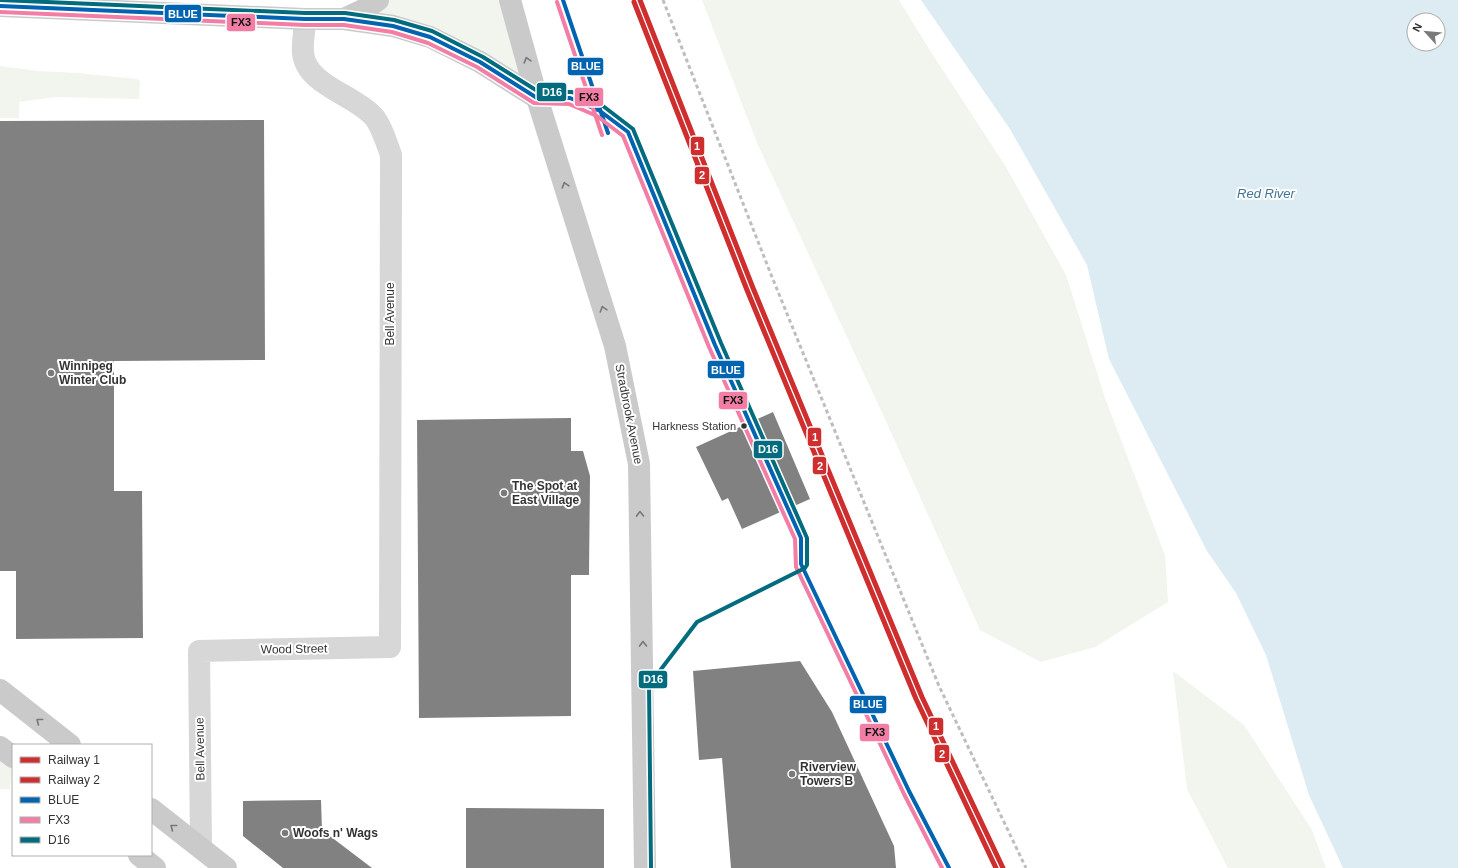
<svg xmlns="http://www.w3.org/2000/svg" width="1458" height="868" font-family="Helvetica,sans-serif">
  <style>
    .green { fill: #f1f5ed }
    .water { fill: #ddebf3; fill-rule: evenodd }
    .building { fill: #818181 }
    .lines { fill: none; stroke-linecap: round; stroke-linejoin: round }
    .minor { stroke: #d7d7d7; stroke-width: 22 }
    .major { stroke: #cacaca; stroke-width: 22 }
    .rail { stroke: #bebebe; stroke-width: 3; stroke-dasharray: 4 3; stroke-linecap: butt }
    .bus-1-casing { stroke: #fff; stroke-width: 7 }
    .bus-2-casing { stroke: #fff; stroke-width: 7 }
    .bus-3-casing { stroke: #fff; stroke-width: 7 }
    .bus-1 { stroke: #0064b1; stroke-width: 4 }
    .bus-2 { stroke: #f27ea6; stroke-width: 4 }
    .bus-3 { stroke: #026c7e; stroke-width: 4 }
    .rail-1-casing { stroke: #fff; stroke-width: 8 }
    .rail-2-casing { stroke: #fff; stroke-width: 8 }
    .rail-1 { stroke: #cf2e2f; stroke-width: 5 }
    .rail-2 { stroke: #cf2e2f; stroke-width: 5 }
    .oneway { stroke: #777 }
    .poi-dot { fill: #7a7a7a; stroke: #fff; stroke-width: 1.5 }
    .bus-dot { fill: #333; stroke: #fff; stroke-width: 1.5 }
    .labels { text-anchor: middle; stroke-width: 4; stroke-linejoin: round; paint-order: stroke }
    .bus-label { font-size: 11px; fill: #333; stroke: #fff; text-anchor: end }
    .street-label { font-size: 12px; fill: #333; stroke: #fff }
    .poi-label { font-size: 12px; font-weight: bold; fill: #333; stroke: #fff; text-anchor: start }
    .water-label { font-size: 13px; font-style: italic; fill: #3f7597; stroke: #fff }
    .line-badge { stroke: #fff; stroke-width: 1.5 }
    .badge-label { font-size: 11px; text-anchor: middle; font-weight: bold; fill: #fff }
    .pale-badge-label { font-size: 11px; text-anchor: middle; font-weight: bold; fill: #111 }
  </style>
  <rect width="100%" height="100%" fill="#fff"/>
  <!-- green -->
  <path class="green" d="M378,0H510L537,98L363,10Z
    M702,0H899L931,52L1006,167L1066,275L1105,398L1165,555L1168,602L1095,647L1041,662L980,630L884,417L757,143Z
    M0,66L38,71L77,73L137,79L140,81L139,99L56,97L19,102V118H0Z
    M1173,671L1244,725L1312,830L1326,868H1228L1187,789Z
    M0,747L12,756L10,789H0Z"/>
  <!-- water -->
  <path class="water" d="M921,0H1458V868H1343L1309,795L1266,655L1236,593L1207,551L1109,359L1087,265L1010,129ZM1414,20H1438V44H1414Z"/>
  <!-- building -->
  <path class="building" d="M264,120L265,360L114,361V491H142L143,638L16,639V571H0V121Z
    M773,412L810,499L742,529L728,498L722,501L696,447Z
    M571,418V451H583L590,476L589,575H571V716L419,718L417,420Z
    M800,661L832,712L894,846L896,868H731L722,758L699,760L693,671Z
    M321,800L322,830L372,868H283L243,836V801Z
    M466,808L604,809V868H466Z"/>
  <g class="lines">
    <!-- minor -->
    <path class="minor" d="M201,848L199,651L390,647L391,155C387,144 380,121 371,114C351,94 306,84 303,53C302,42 305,30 305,19"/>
    <!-- major -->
    <path class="major" d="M510,0L537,98L615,346L639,464L645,868
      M0,6L305,19H344L393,26L430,37L480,62L537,98
      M344,19L363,10L378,0
      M0,690L70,745
      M0,747L13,757
      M151,809L226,868
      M139,855L155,868"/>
    <!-- rail -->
    <path class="rail" d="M663,0L772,277L939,686L1026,868"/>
    <!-- bus-1 casing -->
    <g class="bus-1-casing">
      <path id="bus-1" d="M563,0L608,133
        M0,6L305,19H344L393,26L430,37L480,62L537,98H570L600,111L628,132L715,345L801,538V564L909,791L949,868"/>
    </g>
    <!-- bus-2 casing -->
    <g class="bus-2-casing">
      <path id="bus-2" d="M557,2L602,135
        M0,12L305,25H344L392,32L428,43L477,67L534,103L569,104L597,116L623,136L709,347L795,539L796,567L904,794L942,868"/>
    </g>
    <!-- bus-3 casing -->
    <g class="bus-3-casing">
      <path id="bus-3" d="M0,0L305,13H345L394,20L432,31L483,57L539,92H572L603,106L633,129L721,343L807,538V565L805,568L697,622L649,685L651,868"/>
    </g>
    <!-- bus-1 -->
    <use href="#bus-1" class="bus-1"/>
    <!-- bus-2 -->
    <use href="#bus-2" class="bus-2"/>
    <!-- bus-3 -->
    <use href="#bus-3" class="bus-3"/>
    <!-- rail-1 casing -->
    <g class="rail-1-casing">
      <path id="rail-1" d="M640,0L753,288L922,697L1003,868"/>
    </g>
    <!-- rail-2 casing -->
    <g class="rail-2-casing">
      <path id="rail-2" d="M634,2L747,290L916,699L996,868"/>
    </g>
    <!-- rail-1 -->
    <use href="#rail-1" class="rail-1"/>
    <!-- rail-2 -->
    <use href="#rail-2" class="rail-2"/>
  </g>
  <!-- one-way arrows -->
  <defs><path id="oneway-chevron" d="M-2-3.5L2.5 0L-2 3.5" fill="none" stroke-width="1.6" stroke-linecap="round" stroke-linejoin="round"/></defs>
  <g class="oneway">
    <use href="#oneway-chevron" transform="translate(527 60) rotate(-106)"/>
    <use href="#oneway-chevron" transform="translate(565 185) rotate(-107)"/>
    <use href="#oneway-chevron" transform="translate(603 309) rotate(-107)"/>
    <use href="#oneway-chevron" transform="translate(640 514) rotate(-91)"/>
    <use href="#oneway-chevron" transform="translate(643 644) rotate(-91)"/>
    <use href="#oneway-chevron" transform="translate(39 721) rotate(-142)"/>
    <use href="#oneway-chevron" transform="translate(173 827) rotate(-142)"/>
  </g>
  <!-- markers -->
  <g class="poi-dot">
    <circle cx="51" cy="373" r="4"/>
    <circle cx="504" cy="493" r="4"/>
    <circle cx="792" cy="774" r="4"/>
    <circle cx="285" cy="833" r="4"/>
  </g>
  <circle class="bus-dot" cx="744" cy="426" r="3.5"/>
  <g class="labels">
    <!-- bus labels -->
    <g class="bus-label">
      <text x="736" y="430">Harkness Station</text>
    </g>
    <!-- street labels -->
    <g class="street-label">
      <text transform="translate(390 314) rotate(-90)" y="4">Bell Avenue</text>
      <text transform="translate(629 414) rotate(79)" y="4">Stradbrook Avenue</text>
      <text transform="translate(294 649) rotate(-1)" y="4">Wood Street</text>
      <text transform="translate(200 749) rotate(-91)" y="4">Bell Avenue</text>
    </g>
    <!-- poi labels -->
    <g class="poi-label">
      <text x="59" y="370">Winnipeg<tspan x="59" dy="14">Winter Club</tspan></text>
      <text x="512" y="490">The Spot at<tspan x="512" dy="14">East Village</tspan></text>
      <text x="800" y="771">Riverview<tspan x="800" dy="14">Towers B</tspan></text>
      <text x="293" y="837">Woofs n' Wags</text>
    </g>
    <!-- water labels -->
    <g class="water-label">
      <text x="1266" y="198">Red River</text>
    </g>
  </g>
  <g class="line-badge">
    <rect x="164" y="4" width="38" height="19" rx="4" fill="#0064b1"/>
    <rect x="226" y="13" width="30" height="19" rx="4" fill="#f27ea6"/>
    <rect x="567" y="57" width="37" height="19" rx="4" fill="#0064b1"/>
    <rect x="536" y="82" width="31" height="20" rx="4" fill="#026c7e"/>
    <rect x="574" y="87" width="30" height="20" rx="4" fill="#f27ea6"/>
    <rect x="690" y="136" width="15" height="20" rx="4" fill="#cf2e2f"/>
    <rect x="694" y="166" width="16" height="19" rx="4" fill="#cf2e2f"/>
    <rect x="707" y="360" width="38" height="19" rx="4" fill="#0064b1"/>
    <rect x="718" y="391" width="30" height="19" rx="4" fill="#f27ea6"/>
    <rect x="807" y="427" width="15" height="20" rx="4" fill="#cf2e2f"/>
    <rect x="753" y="440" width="30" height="19" rx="4" fill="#026c7e"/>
    <rect x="812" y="456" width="15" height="19" rx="4" fill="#cf2e2f"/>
    <rect x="638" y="670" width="30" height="19" rx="4" fill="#026c7e"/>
    <rect x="849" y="695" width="38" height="19" rx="4" fill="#0064b1"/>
    <rect x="928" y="717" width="16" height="19" rx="4" fill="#cf2e2f"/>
    <rect x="859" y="723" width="31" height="19" rx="4" fill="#f27ea6"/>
    <rect x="934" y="744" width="16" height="19" rx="4" fill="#cf2e2f"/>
  </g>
  <g class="badge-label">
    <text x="183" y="18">BLUE</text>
    <text x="586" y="70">BLUE</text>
    <text x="552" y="96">D16</text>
    <text x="697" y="150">1</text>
    <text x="702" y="179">2</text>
    <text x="726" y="374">BLUE</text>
    <text x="815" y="441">1</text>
    <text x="768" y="453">D16</text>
    <text x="820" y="470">2</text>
    <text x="653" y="683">D16</text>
    <text x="868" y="708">BLUE</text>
    <text x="936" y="730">1</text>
    <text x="942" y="758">2</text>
  </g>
  <g class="pale-badge-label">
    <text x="241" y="26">FX3</text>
    <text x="589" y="101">FX3</text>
    <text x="733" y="404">FX3</text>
    <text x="875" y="736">FX3</text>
  </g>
  <!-- legend -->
  <rect x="12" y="744" width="140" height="112" fill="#ffffff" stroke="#adadad"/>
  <rect x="20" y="757" width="20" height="6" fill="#cf2e2f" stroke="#adadad"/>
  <text x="48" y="764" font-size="12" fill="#333333">Railway 1</text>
  <rect x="20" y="777" width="20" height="6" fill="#cf2e2f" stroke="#adadad"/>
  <text x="48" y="784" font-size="12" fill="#333333">Railway 2</text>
  <rect x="20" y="797" width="20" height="6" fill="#0064b1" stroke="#adadad"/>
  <text x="48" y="804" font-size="12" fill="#333333">BLUE</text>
  <rect x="20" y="817" width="20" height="6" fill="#f27ea6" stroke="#adadad"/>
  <text x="48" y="824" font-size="12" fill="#333333">FX3</text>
  <rect x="20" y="837" width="20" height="6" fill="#026c7e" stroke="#adadad"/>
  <text x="48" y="844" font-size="12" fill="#333333">D16</text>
  <!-- north arrow -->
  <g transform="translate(1426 32) rotate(297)"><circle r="19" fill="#ffffff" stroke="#adadad"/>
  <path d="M0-3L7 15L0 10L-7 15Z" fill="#7a7a7a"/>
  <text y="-6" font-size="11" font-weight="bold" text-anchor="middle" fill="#333333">N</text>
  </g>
</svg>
